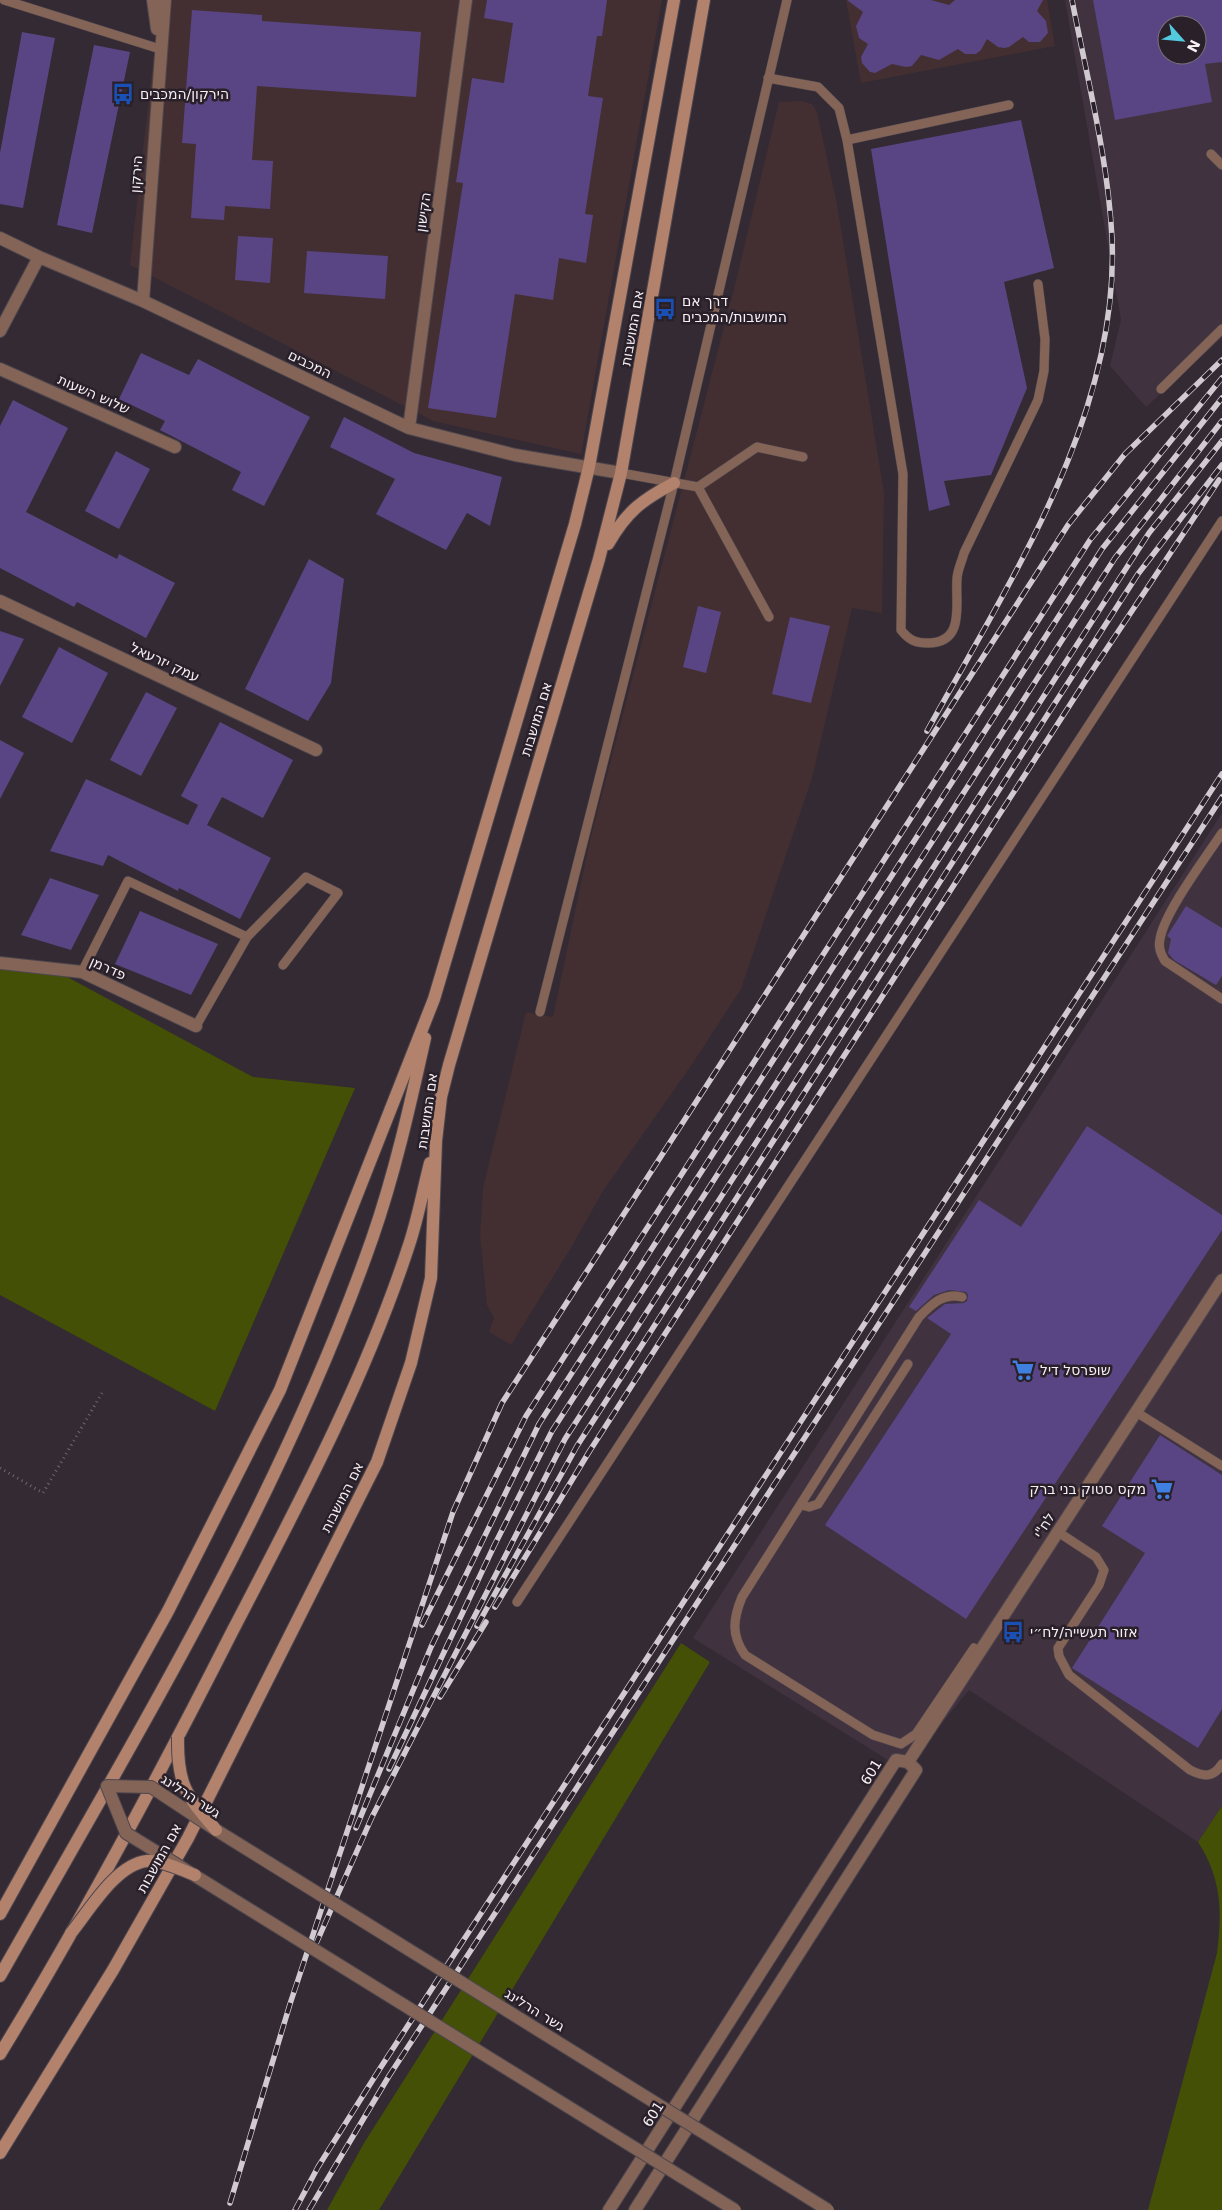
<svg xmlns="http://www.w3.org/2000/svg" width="1222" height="2210" font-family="'DejaVu Sans',Heebo,sans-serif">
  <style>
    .built { fill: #413240; fill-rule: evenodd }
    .industrial { fill: #432f31 }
    .green { fill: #435006 }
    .building { fill: #594583; fill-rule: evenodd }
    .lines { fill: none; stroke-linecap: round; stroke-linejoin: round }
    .service-casing { stroke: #4e464e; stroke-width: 10 }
    .minor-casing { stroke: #4e464e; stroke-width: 14 }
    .secondary-casing { stroke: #4e464e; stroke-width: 14 }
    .path { stroke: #6f676e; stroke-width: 3; stroke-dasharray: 1 4; stroke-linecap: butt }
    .service { stroke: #836456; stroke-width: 9 }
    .minor { stroke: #836456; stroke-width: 12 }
    .secondary { stroke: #b3826c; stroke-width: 12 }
    .rail-casing { stroke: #d1cbd1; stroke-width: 5.5 }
    .rail { stroke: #292029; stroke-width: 4; stroke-dasharray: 11; stroke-linecap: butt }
    .minor-bridge-casing { stroke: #4e464e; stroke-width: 14; stroke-linecap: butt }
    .secondary-bridge-casing { stroke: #4e464e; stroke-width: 14; stroke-linecap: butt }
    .minor-bridge { stroke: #836456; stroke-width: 12 }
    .secondary-bridge { stroke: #b3826c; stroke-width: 12 }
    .labels { text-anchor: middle; stroke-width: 5; stroke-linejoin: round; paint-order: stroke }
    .poi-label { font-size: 14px; fill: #f6f0f5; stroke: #292029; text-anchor: start }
    .street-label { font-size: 14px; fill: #f6f0f5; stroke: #292029 }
  </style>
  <rect width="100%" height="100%" fill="#332a33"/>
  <!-- built -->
  <path class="built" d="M1065,0H1222V338L1146,407L1110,366L1121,320ZM1167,25H1197V55H1167Z
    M1222,813V1806L1198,1842L969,1690L910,1762L899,1767L693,1638Z"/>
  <!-- industrial -->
  <path class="industrial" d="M160,0H662L581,454L433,421L130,265Z
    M846,0H1047L1055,46L861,83Z
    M801,101L812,104L817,112L837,204L884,493L882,613L852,608L812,778L741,989L693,1063L603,1191L572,1246L511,1345L489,1332L494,1318L487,1305L480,1235L483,1188L526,1012L553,1017L590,840L734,289L779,102Z"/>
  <!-- green -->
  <path class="green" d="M0,966L58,972L253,1077L355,1088L215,1411L0,1295Z
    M681,1643L710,1662L379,2210H327L364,2143Z
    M1222,1806V2210H1148L1217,1953C1222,1910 1222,1880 1198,1842Z"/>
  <!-- building -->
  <path class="building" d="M487,0H607L602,36H597L588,96L603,98L585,214L593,215L586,263L559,258L553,300L515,294L496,418L428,408L463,183L456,182L472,78L504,83L513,23L484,18Z
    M847,0H931L949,5L955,0H1043L1037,11L1046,21L1048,33L1040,42H1029L1023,37L1009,47L1004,48L998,47L987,39L981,50L976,54H965L958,49L939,60L921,55L912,66L906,67L892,64L875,73L870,72L862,63L861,57L868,44L859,38L856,26L863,12Z
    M1093,0H1222V62L1205,64L1212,102L1115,120ZM1167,25H1197V55H1167Z
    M192,10L262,15V21L421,32L416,97L257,86L252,160L273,161L270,209L225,206L224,220L191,218L196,144L182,143Z
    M22,32L55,38L23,208L0,204V153Z
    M94,45L130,52L92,233L57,225Z
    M1021,120L1054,268L1004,282L1027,388L991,475L944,481L950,505L929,511L871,149Z
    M238,236L273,238L270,283L235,280Z
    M307,251L388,256L385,299L304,293Z
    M141,353L189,375L198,359L310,417L264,506L232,490L241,472L160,430L165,421L119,399Z
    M13,400L68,428L26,512L117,559L119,554L175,583L146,638L77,602L74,607L0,568V426Z
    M344,417L414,453L502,477L490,526L467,513L446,550L376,514L395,479L330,447Z
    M116,451L150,469L119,529L85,511Z
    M309,559L344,579L331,683L308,721L245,689Z
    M698,606L721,612L706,673L683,667Z
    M790,617L830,626L811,703L772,694Z
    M0,631L24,639L0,686Z
    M59,647L108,673L72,743L22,717Z
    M146,692L177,708L141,776L110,760Z
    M220,722L293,760L263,818L222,797L207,825L271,858L240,919L179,888L178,891L108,855L103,866L50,851L86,779L188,825L198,805L181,796Z
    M0,740L24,753L0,799Z
    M50,878L99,895L71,950L21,935Z
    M1186,906L1222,928V976L1216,985L1174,960L1168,953L1171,939L1167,936Z
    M140,911L218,944L191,995L115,964Z
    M1087,1126L1222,1215V1230L966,1619L825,1525L951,1334L927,1318L945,1304L964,1303L967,1301L968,1295L966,1292L949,1290L934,1295L916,1311L909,1307L979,1200L1021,1227Z
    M1160,1435L1222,1475V1709L1198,1748L1072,1668L1145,1553L1102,1526Z"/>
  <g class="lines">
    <!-- service casing -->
    <g class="service-casing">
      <path id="service" d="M4,0L160,49
        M768,78L818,87L839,108L847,140L1009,105
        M847,140L903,474L901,630C909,640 915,643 928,643C966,643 955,603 957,579C957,571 962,561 964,553L1038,400L1044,371L1045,339L1038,284
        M1211,154L1222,165
        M1161,389L1222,329
        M621,473L698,487L757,447L803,457
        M698,487L769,617
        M1222,833C1206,857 1164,913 1160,939C1158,948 1161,954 1165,961L1222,999
        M82,972L128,881L247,937
        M540,1012L674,483L787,0
        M196,1026L247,937L306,877L338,893L283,965
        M962,1297C943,1292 931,1305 919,1317L742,1597C733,1619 731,1635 745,1655L873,1735L901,1744L916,1734L974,1648L980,1651
        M1136,1412L1222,1466
        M801,1505L809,1507L818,1504L908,1364
        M1058,1532L1096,1557L1104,1570L1099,1585L1058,1648L1059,1656L1069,1675L1190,1770C1204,1777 1213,1778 1222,1764
        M517,1602L1222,521"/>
    </g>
    <!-- minor casing -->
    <g class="minor-casing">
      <path id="minor" d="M153,0L157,29
        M0,238L39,257L143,301L409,428L515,455L621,473
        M143,301L165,0
        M0,331L39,257
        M0,369L175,447
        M409,428L466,0
        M0,601L316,750
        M0,963L82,972L196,1026
        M908,1762L1222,1280
        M609,2210L896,1760L908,1762L916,1770L635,2210"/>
    </g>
    <!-- secondary casing -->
    <g class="secondary-casing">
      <path id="secondary" d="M608,544C627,511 642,500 674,483
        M0,1914L168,1611L280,1390L434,999L575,524L589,467L674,0
        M0,1976C135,1737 281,1499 372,1239C395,1173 410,1105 425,1038
        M0,2054C84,1917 160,1774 233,1630C298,1505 365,1380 409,1245C418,1218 423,1190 430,1163
        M0,2153L113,1970L188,1838L377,1462L411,1363L431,1278L436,1141L441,1097L449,1065L599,559L621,473L704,0"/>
    </g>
    <!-- path -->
    <path class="path" d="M0,1468L43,1493L102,1393"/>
    <!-- service -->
    <use href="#service" class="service"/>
    <!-- minor -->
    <use href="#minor" class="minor"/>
    <!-- secondary -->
    <use href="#secondary" class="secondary"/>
    <!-- rail casing -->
    <g class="rail-casing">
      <path id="rail" d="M927,731C1009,582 1120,415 1112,238C1108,158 1087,78 1072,0
        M495,1607L589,1452L1084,683L1219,480
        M422,1625L526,1416L1090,540L1222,378
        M477,1626L577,1446L1138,574L1222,465
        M440,1697L486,1622
        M389,1769L494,1546L552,1431L1115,558L1222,421
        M356,1828L431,1647L539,1424L1102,549L1222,398
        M315,1946L372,1817L565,1439L1127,567L1149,533L1222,441
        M230,2203L290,2004L453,1512L502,1403L1068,525L1125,454L1222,360
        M295,2210L318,2167L379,2070L1222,774
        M309,2210L389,2076L1222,797"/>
    </g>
    <!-- rail -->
    <use href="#rail" class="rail"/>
    <!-- minor-bridge casing -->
    <g class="minor-bridge-casing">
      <path id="minor-bridge" d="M735,2210L126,1833L107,1786L151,1787L216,1830L828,2210"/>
    </g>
    <!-- secondary-bridge casing -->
    <g class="secondary-bridge-casing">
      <path id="secondary-bridge" d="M178,1737C177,1785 186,1795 216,1830
        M71,1933C89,1911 116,1864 147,1861C162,1860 181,1870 195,1875"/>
    </g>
    <!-- minor-bridge -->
    <use href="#minor-bridge" class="minor-bridge"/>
    <!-- secondary-bridge -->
    <use href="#secondary-bridge" class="secondary-bridge"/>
  </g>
  <!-- icons -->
  <defs>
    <g id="bus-bare" transform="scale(1.725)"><path d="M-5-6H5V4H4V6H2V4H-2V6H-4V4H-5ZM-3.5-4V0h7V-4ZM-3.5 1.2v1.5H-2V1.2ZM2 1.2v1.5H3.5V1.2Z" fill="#1a4fb4" stroke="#292029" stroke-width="2.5" paint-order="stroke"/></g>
    <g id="supermarket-bare" transform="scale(1.725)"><path d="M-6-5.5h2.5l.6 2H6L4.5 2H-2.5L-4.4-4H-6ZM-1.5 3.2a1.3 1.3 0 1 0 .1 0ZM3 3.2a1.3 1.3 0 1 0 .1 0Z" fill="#3f7fe0" stroke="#292029" stroke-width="2.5" paint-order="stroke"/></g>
  </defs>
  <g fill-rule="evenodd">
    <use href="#bus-bare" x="123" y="94"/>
    <use href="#bus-bare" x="665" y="309"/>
    <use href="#supermarket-bare" x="1023" y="1370"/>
    <use href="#supermarket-bare" x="1162" y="1489"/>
    <use href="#bus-bare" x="1013" y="1632"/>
  </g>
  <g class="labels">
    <!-- poi labels -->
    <g class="poi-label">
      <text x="140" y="99">הירקון/המכבים</text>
      <text x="682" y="306">דרך אם<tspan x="682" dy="16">המושבות/המכבים</tspan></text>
      <text x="1040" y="1375">שופרסל דיל</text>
      <text x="1146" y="1494" text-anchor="end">מקס סטוק בני ברק</text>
      <text x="1030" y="1637">אזור תעשייה/לח״י</text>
    </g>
    <!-- street labels -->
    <g class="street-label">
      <text transform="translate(136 174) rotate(-86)" y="5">הירקון</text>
      <text transform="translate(423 212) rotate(-82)" y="5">הקישון</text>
      <text transform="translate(632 328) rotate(-80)" y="5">אם המושבות</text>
      <text transform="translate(310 364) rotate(26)" y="5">המכבים</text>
      <text transform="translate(94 394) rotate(24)" y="5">שלוש השעות</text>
      <text transform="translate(165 662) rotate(25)" y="5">עמק יזרעאל</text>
      <text transform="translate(536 719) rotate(-73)" y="5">אם המושבות</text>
      <text transform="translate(108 968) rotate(24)" y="5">פדרמן</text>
      <text transform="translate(427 1111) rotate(-82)" y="5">אם המושבות</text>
      <text transform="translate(342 1497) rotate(-63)" y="5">אם המושבות</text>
      <text transform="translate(1044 1525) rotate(-57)" y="5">לח"י</text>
      <text transform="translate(871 1772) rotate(-58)" y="5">601</text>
      <text transform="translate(191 1796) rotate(33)" y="5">גשר הרלינג</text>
      <text transform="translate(159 1858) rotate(-61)" y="5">אם המושבות</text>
      <text transform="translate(535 2010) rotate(32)" y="5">גשר הרלינג</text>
      <text transform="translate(653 2114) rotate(-57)" y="5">601</text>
    </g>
  </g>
  <!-- north arrow -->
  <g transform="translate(1182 40) rotate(117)"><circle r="24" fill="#292029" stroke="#7b737b"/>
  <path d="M0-4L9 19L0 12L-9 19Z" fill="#54cade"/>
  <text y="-8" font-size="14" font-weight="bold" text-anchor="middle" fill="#f6f0f5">N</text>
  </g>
</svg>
